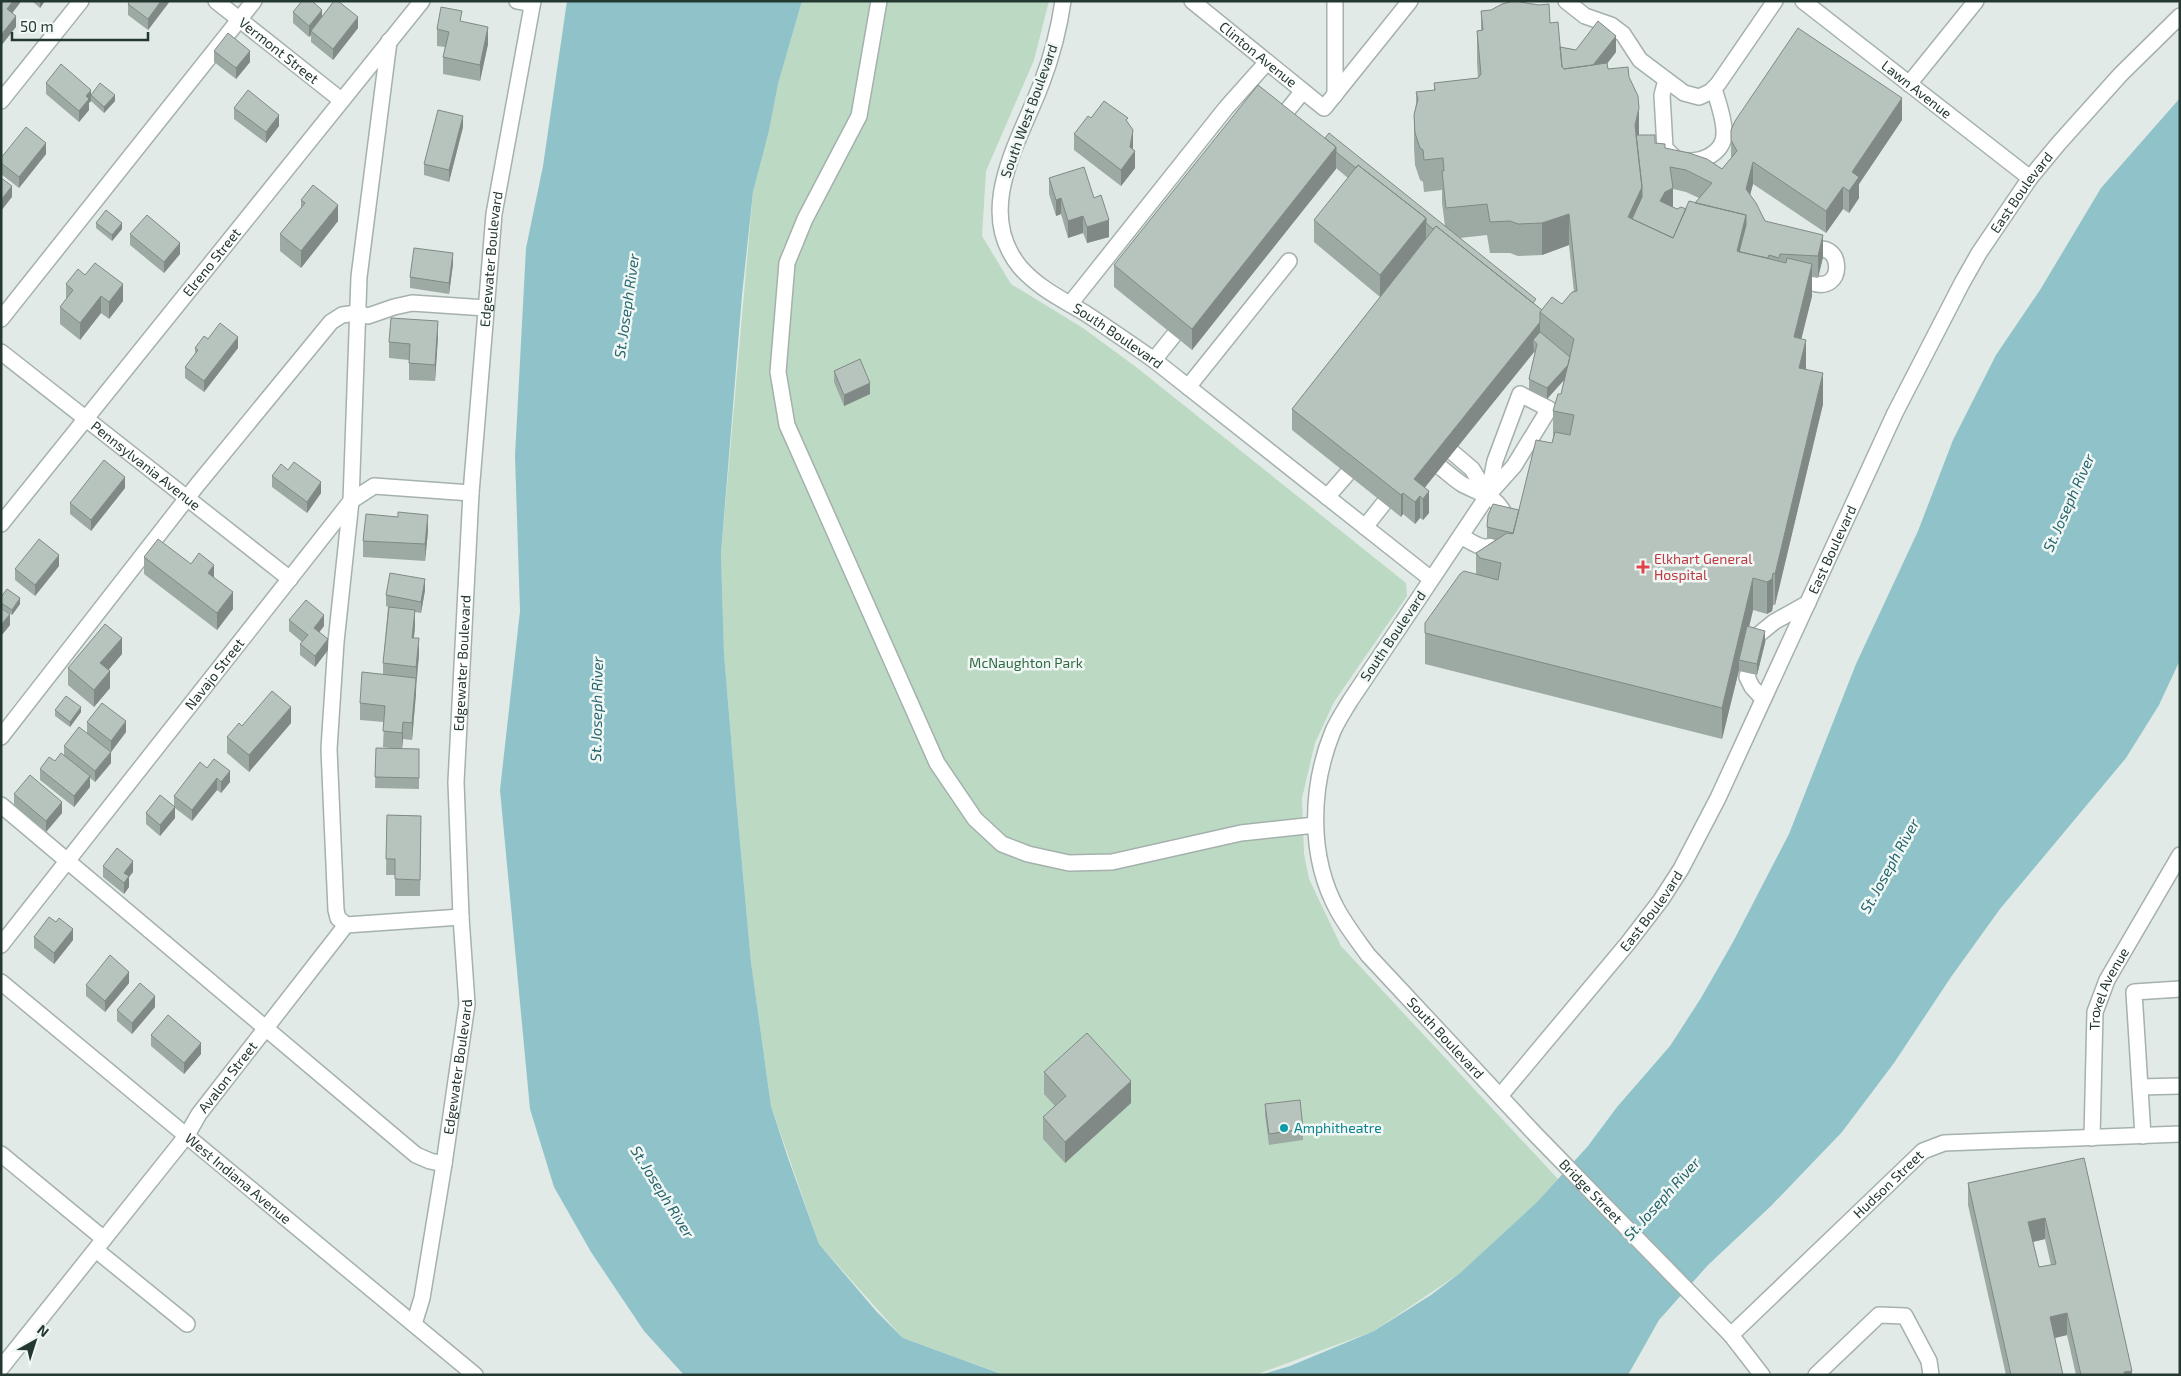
<svg xmlns="http://www.w3.org/2000/svg" width="2181" height="1376" font-family="'Exo 2',sans-serif">
  <style>
    .green { fill: #bcd9c3 }
    .water { fill: #8fc3c9 }
    .lines { fill: none; stroke-linecap: round; stroke-linejoin: round }
    .minor-casing { stroke: #a5b1ac; stroke-width: 18 }
    .minor { stroke: #fff; stroke-width: 15 }
    .wall { fill: #9da9a3; fill-rule: evenodd }
    .shaded-wall { fill: #808985 }
    .building { fill: #b7c4be; stroke: #808985; fill-rule: evenodd }
    .health-dot { fill: #e0444e; stroke: #f1f7f4; stroke-width: 2 }
    .culture-dot { fill: #0f9aa8; stroke: #f1f7f4; stroke-width: 2 }
    .labels { text-anchor: middle; stroke-width: 5; stroke-linejoin: round; paint-order: stroke }
    .street-label { font-size: 14px; fill: #243832; stroke: #f1f7f4 }
    .health-label { font-size: 14px; fill: #be3a42; stroke: #f1f7f4; text-anchor: start }
    .park-label { font-size: 14px; fill: #336a46; stroke: #f1f7f4 }
    .culture-label { font-size: 14px; fill: #0d838f; stroke: #f1f7f4; text-anchor: start }
    .water-label { font-size: 15px; font-style: italic; fill: #25646d; stroke: #f1f7f4 }
  </style>
  <rect width="100%" height="100%" fill="#e1eae6"/>
  <!-- green -->
  <path class="green" d="M802,1H1049L1034,60L986,171L982,236L1011,284L1083,328L1136,367L1406,583L1407,596L1334,702L1315,743L1302,798L1304,854L1309,879L1341,946L1558,1179L1537,1202L1460,1273L1374,1331L1255,1375H1005L903,1338L819,1244L771,1106L751,962L737,809L724,654L721,554L753,192L778,84Z"/>
  <!-- water -->
  <path class="water" d="M567,1H802L778,84L769,130L753,192L742,295L721,554L724,654L737,809L751,962L771,1106L788,1158L819,1244L876,1311L903,1338L1004,1375H684L644,1331L591,1252L554,1187L530,1109L500,790L520,611L515,456L526,248L543,166Z
    M2180,98V660L2159,705L2126,758L2000,909L1951,977L1894,1063L1842,1132L1771,1206L1708,1265L1659,1320L1628,1375H1260L1290,1366L1374,1331L1431,1295L1460,1273L1537,1202L1558,1179L1588,1146L1617,1107L1670,1046L1701,998L1733,942L1789,834L1856,664L1918,531L1953,440L1996,355L2040,290L2101,188Z"/>
  <g class="lines">
    <!-- minor casing -->
    <g class="minor-casing">
      <g id="minor">
        <path id="s1" d="M216,1L341,100"/>
        <path d="M517,1L532,4"/>
        <path d="M879,1L859,116L805,219L787,263L778,372L787,425L937,763L975,819L1002,844L1028,854L1069,863L1112,862L1241,833L1315,825"/>
        <path id="s2" d="M1063,1C1059,29 1052,56 1042,82C1021,139 973,210 1020,267C1037,287 1063,300 1085,313C1108,328 1131,344 1154,360L1431,579"/>
        <path id="s3" d="M1192,1L1324,108L1410,1"/>
        <path d="M1566,1L1585,16L1611,25L1623,34L1640,60L1684,93L1699,97L1710,92L1718,84L1775,1"/>
        <path id="s4" d="M1803,1L2030,178"/>
        <path d="M1666,80L1662,95L1665,148C1669,152 1673,157 1677,159C1696,166 1726,155 1724,131C1724,118 1718,102 1714,89"/>
        <path d="M1909,84L1976,1"/>
        <path d="M1335,95V1"/>
        <path d="M1,101L81,1"/>
        <path d="M1278,122L1303,91"/>
        <path d="M1810,252C1844,235 1847,297 1810,282"/>
        <path d="M1070,304L1226,108L1267,62"/>
        <path d="M1,319L254,1"/>
        <path id="s5" d="M1,352L290,579"/>
        <path d="M1154,360L1174,335"/>
        <path d="M1188,387L1289,261"/>
        <path d="M1452,452L1472,469L1488,495"/>
        <path d="M1440,467C1447,472 1454,479 1462,484C1484,496 1496,494 1507,519"/>
        <path id="s6" d="M1488,495L1495,461L1520,394L1549,409L1514,466L1488,495L1350,701C1344,711 1338,720 1333,731C1310,787 1308,857 1338,911C1347,927 1358,941 1368,955L1536,1135L1731,1335L1762,1375"/>
        <path d="M1327,497L1347,474"/>
        <path id="s7" d="M1,524L422,1"/>
        <path d="M1365,527L1384,503"/>
        <path d="M1461,536C1477,545 1484,553 1502,541"/>
        <path d="M1763,699L1752,687L1747,677L1758,635L1774,622L1808,603"/>
        <path d="M1,737L198,484L331,322L342,315L357,313L368,316L394,307L412,303L486,308"/>
        <path d="M1,805L416,1155L430,1161L444,1164"/>
        <path d="M346,925L338,918L336,910L329,749L336,642L351,501L359,277L389,41"/>
        <path id="s8" d="M1,945L351,501L374,486L471,493"/>
        <path id="s9" d="M1,982L475,1375"/>
        <path d="M2140,1087L2180,1086"/>
        <path id="s10" d="M1500,1096L1628,943L1661,900L1681,869L1718,798L1895,413L1962,283L1979,253L2030,178L2059,143L2121,74L2180,16"/>
        <path d="M2143,1136L2134,992L2180,989"/>
        <path id="s11" d="M2092,1138L2095,1012L2107,980L2180,855"/>
        <path d="M1,1154L104,1239"/>
        <path d="M96,1250L187,1324"/>
        <path id="s12" d="M414,1324L422,1298L444,1164L467,1004L461,917L456,782L471,493L494,214L533,1"/>
        <path id="s13" d="M1731,1335L1923,1151L1944,1143L2180,1134"/>
        <path id="s14" d="M1,1368L187,1135L199,1114L346,925L461,917"/>
        <path d="M1816,1375L1879,1315L1905,1316L1929,1361L1931,1375"/>
      </g>
    </g>
    <!-- minor -->
    <use href="#minor" class="minor"/>
  </g>
  <!-- wall -->
  <path class="wall" d="M32,1H45L40,8Z
    M170,1L148,30L128,15V4Z
    M1481,11L1550,23L1560,47L1576,50L1616,52L1607,64L1608,69L1629,77L1639,135L1665,148L1722,169L1731,158V130L1902,120L1859,184V198L1849,213L1843,209L1826,233L1753,184L1750,195L1765,221L1823,257L1818,278L1812,277V296L1801,339L1806,370L1823,404L1775,605H1773L1772,611L1767,614L1753,610L1749,627L1765,642L1757,675L1739,671V670L1722,739L1425,664V623L1476,575V553L1495,540L1487,538V527L1519,510L1552,443L1553,437V411L1561,394L1564,380L1547,399L1529,390V379L1535,353L1534,352L1424,488L1429,513L1423,520L1420,518L1415,524L1403,514L1401,517L1292,430V409L1380,297L1314,242V220L1348,178L1336,168L1192,350L1114,287V265L1325,138L1445,226L1442,203V190L1424,192L1423,182L1420,180L1415,165L1414,147V115L1416,104V92L1434,90V83L1478,78L1477,62V31L1481,30ZM1673,189L1686,192L1699,198L1695,203L1686,209H1677L1673,207ZM1487,235L1490,253H1510L1518,256L1542,255L1569,245L1574,292L1562,304L1542,310L1460,238Z
    M293,12L322,16L358,28L333,60L311,42V35L309,37L293,23Z
    M462,22L488,44L480,81L443,74V57L445,47L437,46V29Z
    M214,51L250,62L236,79L214,62Z
    M46,83L91,95L115,101L104,113L91,101L89,103V110L79,122L46,94Z
    M234,108L279,126L266,143L234,119Z
    M1091,118L1128,122L1133,146V149L1135,168L1121,186L1074,150V134Z
    M463,127L449,182L424,175V164Z
    M46,154L19,188L1,174V158Z
    M1049,178L1094,198L1109,237L1087,243L1083,233L1068,238L1061,214L1056,216L1049,194Z
    M301,200L338,221L301,268L280,251V234L301,208Z
    M96,223L122,229L112,241L96,228Z
    M130,234L180,254L164,273L130,245Z
    M453,264L449,294L410,288V277Z
    M85,275L123,301L109,319L101,313L80,340L60,324V307L66,299V284Z
    M438,337L435,381L409,380V360L389,358V342Z
    M208,339L238,348L204,392L185,378V367L195,355V348Z
    M834,371L870,394L844,406L834,382Z
    M272,476L321,493L307,513L272,487Z
    M125,488L91,531L70,514V503Z
    M398,517L428,531L425,561L363,557V541Z
    M144,557L191,564L214,578L233,609L217,630L144,574Z
    M59,566L35,596L15,580V569Z
    M425,590L421,613L415,612V626L414,638L419,655L412,740L403,739L402,749H419V789L375,788L376,748L397,749L383,747L384,722L360,720V703L383,674V663L388,607L386,606V595Z
    M1,597L20,604L12,615L2,608L10,625L1,636Z
    M289,620L324,626L319,632L328,650L315,667L300,655V644L302,642L289,631Z
    M122,654L108,670L110,688L94,707L68,685V668Z
    M55,710L81,712L70,727L55,716Z
    M87,722L126,732L111,752V763L95,782L90,778V787L74,807L40,780V769L55,761L64,755V746L87,733Z
    M291,723L249,772L227,753V737L242,726Z
    M207,768L230,782L221,793L217,790L192,821L175,808V818L160,836L146,824V813L174,806V796Z
    M14,794L62,813L46,832L14,805Z
    M387,815L421,816L420,896H395V875H386Z
    M103,866L133,872L129,877V887L124,894L103,877Z
    M34,937L73,940L54,964L34,948Z
    M129,983L105,1012L86,996V985Z
    M155,1007L132,1034L117,1021V1010Z
    M151,1035L201,1054L184,1074L151,1046Z
    M1044,1072L1131,1103L1065,1163L1043,1139V1117L1055,1106L1044,1094Z
    M1265,1104L1303,1129V1140L1269,1145L1265,1115Z
    M2084,1158L2132,1375H2076L2067,1335L2055,1338L2063,1375H2006L1968,1205V1183ZM2045,1239L2051,1265L2039,1267L2033,1242Z"/>
  <!-- shaded-wall -->
  <path class="shaded-wall" d="M13,1H20V3L7,20V9Z
    M40,1H45L40,8Z
    M161,1H170L148,30V19Z
    M322,10V21L311,31V35L309,37V26Z
    M16,16V27L1,46V35Z
    M358,17V28L333,60V49Z
    M488,27V44L480,81V65Z
    M1616,36V52L1593,81V65Z
    M250,51V62L236,79V68Z
    M91,90V101L89,103V110L79,122V111L86,96Z
    M115,95V101L104,113V107Z
    M1902,98V120L1859,184V198L1849,213V191L1852,172Z
    M1639,108V140L1637,149L1635,125Z
    M279,115V126L266,143V132Z
    M463,116V127L449,182V170Z
    M1133,130V146L1131,156L1135,151V168L1121,186V170L1130,147Z
    M46,143V154L19,188V177Z
    M1336,147V169L1192,350V329Z
    M1753,162V184L1746,210V189Z
    M12,186V197L1,211V200Z
    M1642,187V219L1637,231L1628,217Z
    M1843,187V209L1826,233V211Z
    M1673,188V210L1660,201L1665,192Z
    M1061,198V214L1056,216V200Z
    M338,205V221L301,268V251Z
    M1569,214V245L1542,255V223Z
    M1746,215V247L1742,263L1737,251Z
    M1083,216V233L1068,238V221Z
    M1426,218V240L1380,297V275Z
    M1109,220V237L1087,243V227Z
    M122,223V229L112,241V235Z
    M1823,235V257L1818,278V256Z
    M180,243V254L164,273V262Z
    M453,253V264L449,294V283Z
    M1812,264V296L1794,369V337Z
    M123,284V301L109,319V302Z
    M101,296V313L80,340V323Z
    M438,321V337L435,381V365Z
    M1540,322V344H1537L1533,340L1534,352L1414,501V479Z
    M238,337V348L204,392V381Z
    M1806,340V371L1799,368Z
    M1573,359V370L1547,399V388Z
    M1823,373V404L1775,605V574Z
    M870,383V394L844,406V395Z
    M125,477V488L91,531V520Z
    M321,482V493L307,513V502Z
    M1429,491V513L1423,520V499Z
    M1403,493V514L1401,517V495Z
    M1420,496V518L1415,524V502Z
    M428,515V531L425,561V544Z
    M59,555V566L35,596V585Z
    M214,565V582L208,573Z
    M1773,573V605L1772,611L1767,614V582Z
    M1753,578V610L1741,660H1739V670L1722,739V708Z
    M425,579V590L421,613V602Z
    M233,592V609L217,630V613Z
    M20,598V604L12,615V610Z
    M415,610V626L412,654V638Z
    M10,614V625L1,636V625Z
    M324,615V626L314,639V628Z
    M1765,631V642L1757,675V664Z
    M122,638V654L100,680V663Z
    M419,638V655L416,683V667Z
    M328,639V650L315,667V656Z
    M110,671V688L94,707V690Z
    M416,678V694L412,740V723Z
    M81,707V712L70,727V722Z
    M291,707V723L249,772V755Z
    M126,721V732L111,752V741Z
    M403,722V739L402,749V733Z
    M111,752V763L95,782V771Z
    M230,771V782L221,793V782Z
    M90,776V787L74,807V796Z
    M217,778V790L192,821V810Z
    M62,802V813L46,832V821Z
    M175,807V818L160,836V825Z
    M133,861V872L129,877V887L124,894V873Z
    M73,929V940L54,964V953Z
    M129,972V983L105,1012V1001Z
    M155,996V1007L132,1034V1023Z
    M201,1043V1054L184,1074V1063Z
    M1131,1081V1103L1065,1163V1142Z
    M2045,1218V1239L2028,1243V1222Z
    M2067,1313V1335L2050,1339V1317Z
    M2132,1371V1375H2124V1372Z"/>
  <!-- building -->
  <path class="building" d="M1,1H13L7,9L16,16L1,35Z
    M130,1H161L148,19L128,4Z
    M302,1H312L322,10L309,26L293,12Z
    M334,1H338L358,17L333,49L311,31Z
    M1514,1L1539,5L1549,4L1550,23L1558,22L1562,67L1564,69L1607,63L1608,69L1628,67L1629,77L1638,96L1639,108L1635,125L1642,187L1628,217L1673,238L1689,201L1746,215L1737,251L1786,263L1787,258L1812,264L1794,337L1806,340L1799,368L1823,373L1775,574L1773,573L1772,579L1767,582L1753,578L1722,708L1425,633V623L1460,574L1464,571L1498,580L1501,563L1480,558L1476,553L1507,533L1513,534L1536,440L1552,443L1555,432L1570,435L1574,415L1553,411L1558,394H1561L1574,339L1540,312L1552,297L1562,304L1572,292L1577,291L1569,214L1542,223L1518,224L1510,221L1490,222L1487,204L1446,208L1442,171H1444L1443,158L1424,160L1423,150L1420,148L1415,133L1414,115L1418,99L1416,92L1435,90L1434,83L1478,78L1481,74L1477,31L1483,30L1481,11L1491,10L1502,4Z
    M441,7L462,11L460,21L488,27L480,65L443,57L449,32L437,29Z
    M1598,21L1616,36L1593,65L1564,69L1562,67L1560,47L1576,50Z
    M1798,28L1902,98L1852,172L1859,177L1849,191L1843,187L1826,211L1753,162L1746,189L1756,203L1765,221L1823,235L1818,256L1780,254L1779,258L1769,255L1768,258L1739,252L1746,225V215L1695,203L1712,183L1686,170L1670,167L1673,188L1665,192L1660,201L1677,209L1681,207L1686,209L1673,238L1632,219L1642,197V187L1636,135H1655V143L1665,144V148L1689,153L1707,159L1722,169L1737,151L1731,140V130L1735,121Z
    M228,33L250,51L236,68L214,51Z
    M61,64L91,90L86,96L89,99L79,111L46,83Z
    M100,83L115,95L104,107L91,95Z
    M1258,85L1336,147L1192,329L1114,265Z
    M248,90L279,115L266,132L234,108Z
    M1104,101L1128,118L1126,120L1133,130L1130,147L1135,151L1121,170L1074,134L1088,116L1091,118Z
    M438,110L463,116L449,170L424,164Z
    M26,127L46,143L19,177L1,163V158Z
    M1329,133L1536,299L1533,303L1436,226L1433,229L1426,223V218L1358,165L1356,168L1336,152V147L1325,138Z
    M1358,165L1426,218L1380,275L1314,220Z
    M1084,167L1094,198L1101,195L1109,220L1087,227L1083,216L1068,221L1061,198L1056,200L1049,178Z
    M1,178L12,186L1,200Z
    M313,185L338,205L301,251L280,234L305,203L301,200Z
    M106,210L122,223L112,235L96,223Z
    M147,215L180,243L164,262L130,234Z
    M1436,226L1542,310L1540,312V322L1414,479L1429,491L1423,499L1420,496L1415,502L1403,493L1401,495L1292,409Z
    M414,248L453,253L449,283L410,277Z
    M95,263L123,284L109,302L101,296L80,323L60,307L73,290L66,284L78,269L85,275Z
    M391,318L438,321L435,365L409,363L410,344L389,342Z
    M220,323L238,337L204,381L185,367L198,350L195,348L204,336L208,339Z
    M1540,332L1570,357L1568,365L1547,388L1529,379L1537,344L1533,340Z
    M860,359L870,383L844,395L834,371Z
    M104,460L125,477L91,520L70,503Z
    M294,462L321,482L307,502L272,476L281,464L288,470Z
    M1493,504L1519,510L1513,533L1487,527L1488,515Z
    M398,512L428,515L425,544L363,541L366,514L398,517Z
    M39,539L59,555L35,585L15,569Z
    M158,539L191,564L199,553L214,565L208,573L233,592L217,613L144,557Z
    M390,573L425,579L421,602L386,595Z
    M7,589L20,598L12,610L1,603V597Z
    M306,600L324,615L314,628L328,639L315,656L300,644L308,635L289,620Z
    M389,607L415,610L412,638H419L416,667L383,663Z
    M1,608L10,614L1,625Z
    M105,624L122,638L100,663L110,671L94,690L68,668Z
    M1747,626L1765,631L1757,664L1739,660Z
    M362,672L416,678L412,723L403,722L402,733L383,731L385,706L360,703Z
    M272,691L291,707L249,755L227,737L239,723L242,726Z
    M66,696L81,707L70,722L55,710Z
    M102,703L126,721L111,741L87,722Z
    M79,727L111,752L95,771L64,746Z
    M376,748L419,749V778L375,777Z
    M61,753L90,776L74,796L40,769L49,757L55,761Z
    M214,759L230,771L221,782L217,778L192,810L174,796L200,762L207,768Z
    M30,775L62,802L46,821L14,794Z
    M160,795L175,807L160,825L146,813Z
    M387,815L421,816L420,880L395,879V859H386Z
    M117,848L133,861L124,873L129,876L124,883L103,866Z
    M49,917L56,922L59,918L73,929L54,953L34,937Z
    M110,955L129,972L105,1001L86,985Z
    M140,983L155,996L132,1023L117,1010Z
    M168,1015L201,1043L184,1063L151,1035Z
    M1087,1033L1131,1081L1065,1142L1043,1117L1066,1096L1044,1072Z
    M1300,1100L1303,1129L1269,1134L1265,1104Z
    M2084,1158L2132,1371L2124,1372L2125,1375H2081L2067,1313L2050,1317L2063,1375H2011L1968,1183ZM2045,1218L2056,1264L2039,1267L2028,1222Z"/>
  <!-- markers -->
  <path class="health-dot" d="M1640.5 559.5h5v5h5v5h-5v5h-5v-5h-5v-5h5z"/>
  <circle class="culture-dot" cx="1284" cy="1128" r="5"/>
  <g class="labels">
    <!-- street labels -->
    <g class="street-label">
      <text dy="5" stroke="none"><textPath href="#s1" startOffset="80">Vermont Street</textPath></text>
      <text dy="5" stroke="none"><textPath href="#s3" startOffset="85">Clinton Avenue</textPath></text>
      <text dy="5" stroke="none"><textPath href="#s4" startOffset="144">Lawn Avenue</textPath></text>
      <text transform="translate(1029 111) rotate(-70)" y="5">South West Boulevard</text>
      <text dy="5" stroke="none"><textPath href="#s10" startOffset="1049">East Boulevard</textPath></text>
      <text dy="5" stroke="none"><textPath href="#s12" startOffset="1071">Edgewater Boulevard</textPath></text>
      <text dy="5" stroke="none"><textPath href="#s7" startOffset="336">Elreno Street</textPath></text>
      <text dy="5" stroke="none"><textPath href="#s2" startOffset="401">South Boulevard</textPath></text>
      <text dy="5" stroke="none"><textPath href="#s5" startOffset="184">Pennsylvania Avenue</textPath></text>
      <text dy="5" stroke="none"><textPath href="#s10" startOffset="644">East Boulevard</textPath></text>
      <text transform="translate(1393 636) rotate(-56)" y="5">South Boulevard</text>
      <text dy="5" stroke="none"><textPath href="#s12" startOffset="666">Edgewater Boulevard</textPath></text>
      <text dy="5" stroke="none"><textPath href="#s8" startOffset="345">Navajo Street</textPath></text>
      <text dy="5" stroke="none"><textPath href="#s10" startOffset="239">East Boulevard</textPath></text>
      <text dy="5" stroke="none"><textPath href="#s11" startOffset="152">Troxel Avenue</textPath></text>
      <text dy="5" stroke="none"><textPath href="#s6" startOffset="880">South Boulevard</textPath></text>
      <text dy="5" stroke="none"><textPath href="#s12" startOffset="261">Edgewater Boulevard</textPath></text>
      <text dy="5" stroke="none"><textPath href="#s14" startOffset="369">Avalon Street</textPath></text>
      <text dy="5" stroke="none"><textPath href="#s9" startOffset="308">West Indiana Avenue</textPath></text>
      <text dy="5" stroke="none"><textPath href="#s13" startOffset="218">Hudson Street</textPath></text>
      <text dy="5" stroke="none"><textPath href="#s6" startOffset="1091">Bridge Street</textPath></text>
    </g>
    <!-- health labels -->
    <g class="health-label">
      <text x="1654" y="564">Elkhart General<tspan x="1654" dy="16">Hospital</tspan></text>
    </g>
    <!-- park labels -->
    <g class="park-label">
      <text x="1026" y="668">McNaughton Park</text>
    </g>
    <!-- culture labels -->
    <g class="culture-label">
      <text x="1294" y="1133">Amphitheatre</text>
    </g>
    <!-- water labels -->
    <g class="water-label">
      <text transform="translate(627 306) rotate(-82)" y="5">St. Joseph River</text>
      <text transform="translate(2069 503) rotate(-66)" y="5">St. Joseph River</text>
      <text transform="translate(597 709) rotate(-89)" y="5">St. Joseph River</text>
      <text transform="translate(1890 866) rotate(-61)" y="5">St. Joseph River</text>
      <text transform="translate(662 1192) rotate(58)" y="5">St. Joseph River</text>
      <text transform="translate(1662 1199) rotate(-48)" y="5">St. Joseph River</text>
    </g>
  </g>
  <!-- border -->
  <rect width="2181" height="1376" fill="none" stroke="#243832" stroke-width="5"/>
  <!-- north arrow -->
  <g transform="translate(35 1341) rotate(39)" stroke="#f1f7f4" stroke-width="4" paint-order="stroke">
  <path d="M0-4L9 19L0 12L-9 19Z" fill="#243832"/>
  <text y="-8" font-size="14" font-weight="bold" text-anchor="middle" fill="#243832">N</text>
  </g>
  <!-- scale -->
  <path d="M12 32v8h136v-8" fill="none" stroke="#243832" stroke-width="2.5"/>
  <text x="20" y="32" font-size="15" fill="#243832" stroke="#f1f7f4" stroke-width="4" paint-order="stroke">50 m</text>
</svg>
